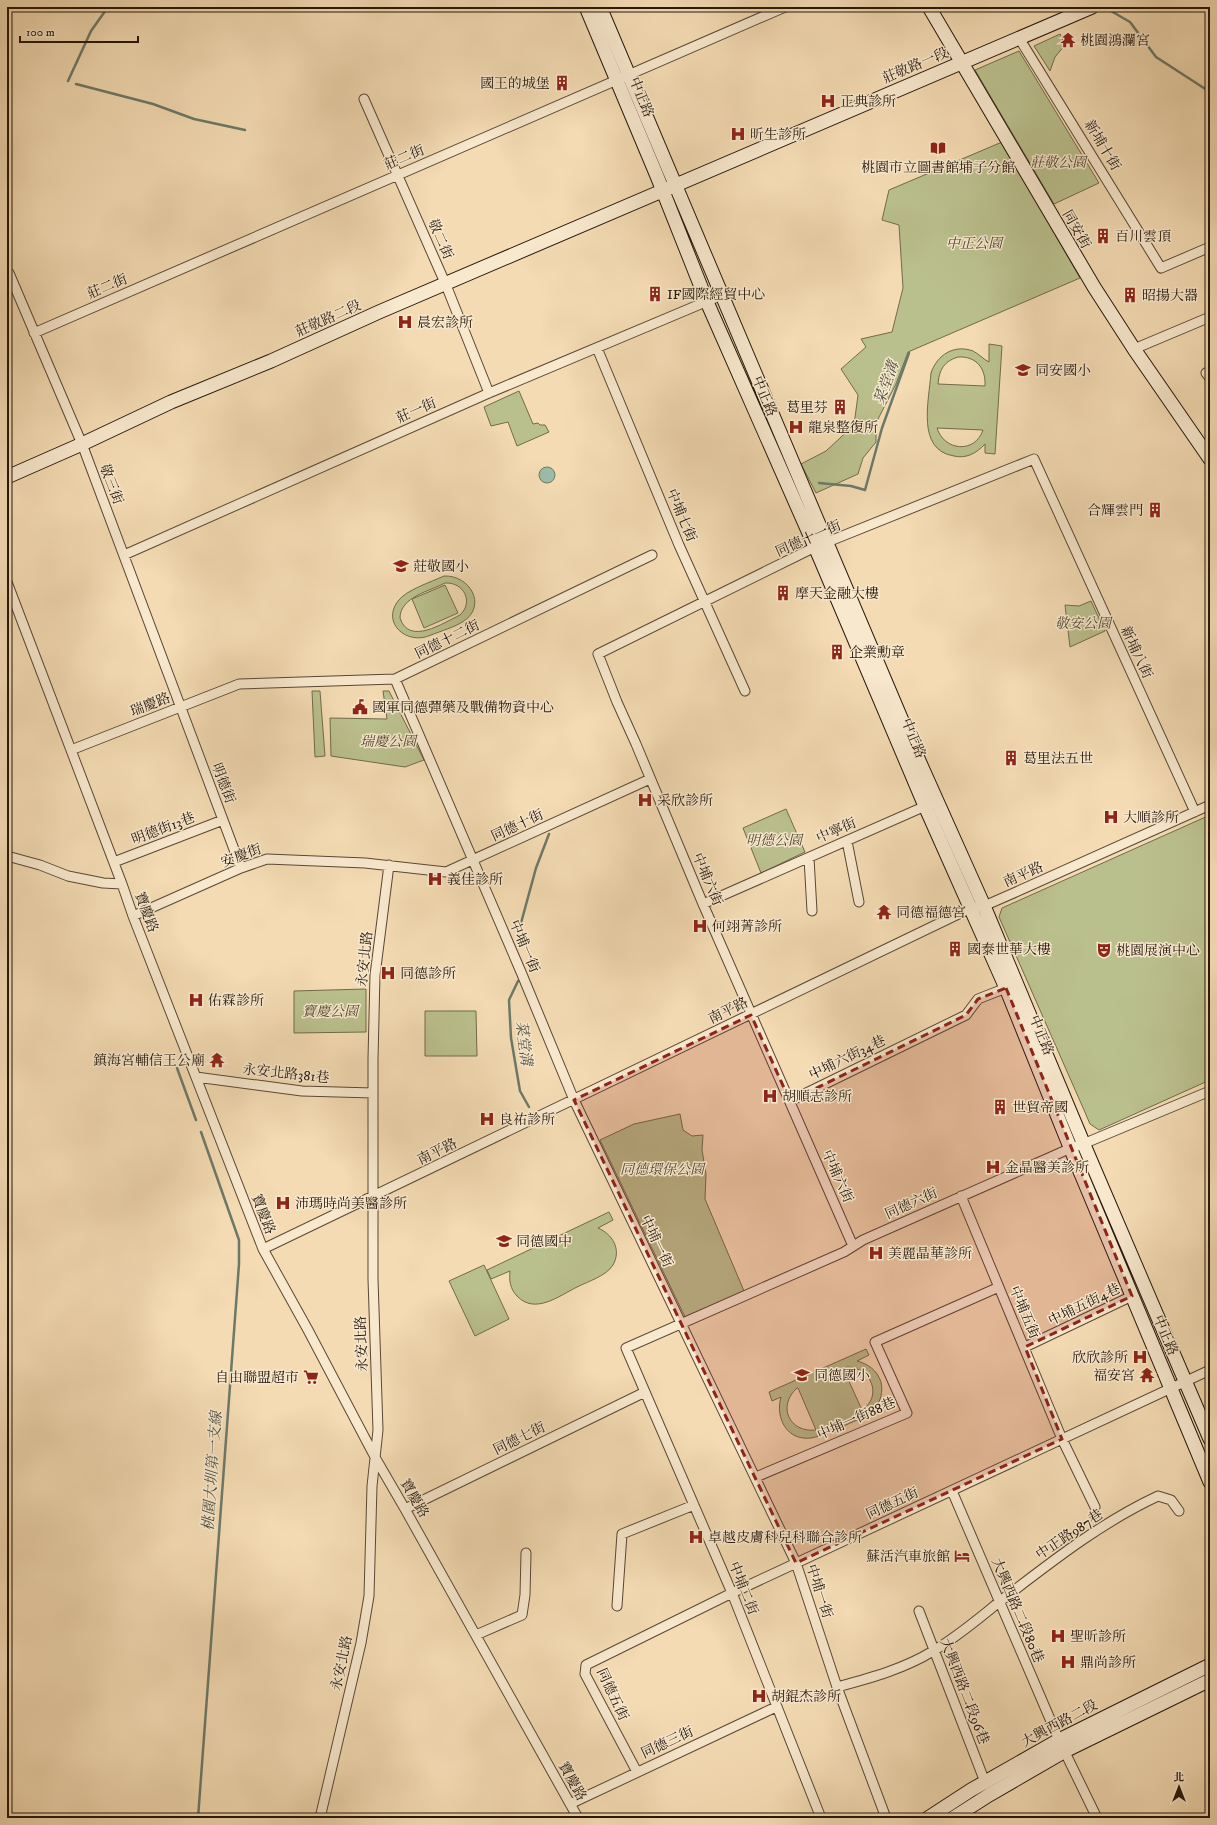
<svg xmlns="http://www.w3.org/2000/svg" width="1217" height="1825" font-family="'IM FELL DW Pica','Noto Serif TC',serif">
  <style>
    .green { fill: #bac08d; stroke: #706b4c; fill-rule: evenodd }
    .water { fill: #9cbba9; stroke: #6c796a }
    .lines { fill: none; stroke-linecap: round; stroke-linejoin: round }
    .stream { stroke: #6c796a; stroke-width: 2.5 }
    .street-casing { stroke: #594735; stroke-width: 11 }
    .secondary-casing { stroke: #25160b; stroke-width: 15 }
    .street { stroke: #f8e8ce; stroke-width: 9 }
    .secondary { stroke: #f8e8ce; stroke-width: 13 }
    .marked { fill: #8f2418; fill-opacity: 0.2; stroke: #8f2418; stroke-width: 3; stroke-dasharray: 8 5; stroke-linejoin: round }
    .labels { text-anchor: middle; stroke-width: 3; stroke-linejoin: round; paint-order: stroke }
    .poi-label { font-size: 14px; fill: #25160b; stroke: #f8e8ce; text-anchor: start }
    .street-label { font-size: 14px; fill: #25160b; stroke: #f8e8ce }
    .park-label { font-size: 14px; font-style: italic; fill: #524932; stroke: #f8e8ce }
    .water-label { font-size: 15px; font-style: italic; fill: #4f5042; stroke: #f8e8ce }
  </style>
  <rect width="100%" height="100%" fill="#f4dbb3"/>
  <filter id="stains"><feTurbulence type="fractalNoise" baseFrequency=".005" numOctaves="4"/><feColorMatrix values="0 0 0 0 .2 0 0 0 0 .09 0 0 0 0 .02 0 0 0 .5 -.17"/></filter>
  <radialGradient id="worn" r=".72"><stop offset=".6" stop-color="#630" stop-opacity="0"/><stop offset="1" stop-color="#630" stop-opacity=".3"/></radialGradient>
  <!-- green -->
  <path class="green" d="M1060,34L1065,45L1055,57L1050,71L1034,46Z
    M1019,51L1099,183L1054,204L975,70Z
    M1002,142L1080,278L908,352L896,384L876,423V442L863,458L858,474L816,493L801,464L826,451L854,425L858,395L841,369L866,347L861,339L892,332L903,288L899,225L882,220L889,190Z
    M989,344L1002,346L995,454L985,453V444C977,453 966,459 954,456C916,450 929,401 931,373C937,355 954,344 973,351C979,354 983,359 989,362ZM958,357C977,356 986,369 985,386L938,384C939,370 944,361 958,357ZM937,428L983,430C975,454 944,451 937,428Z
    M519,391L533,424L538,423L540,425H545L549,432L517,446L508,422L491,426L484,407Z
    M444,576C470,575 487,605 464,621C455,627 441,631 431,635C407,646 381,623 398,601C406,590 431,582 444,576ZM445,583C464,582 474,602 460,615C443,623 409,646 400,618C400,597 430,591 445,583Z
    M445,585L458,613L424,628L412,599Z
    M1091,601L1105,631L1070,647L1065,605L1079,606Z
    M312,691H320L325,756L315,757Z
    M383,691H389L424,760L405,767L331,756L330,718L387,719Z
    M786,809L805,852L761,873L743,828Z
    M1210,815V1080L1099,1130L1090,1124L1084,1110L999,917L1002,908Z
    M366,989V1032L294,1033V991Z
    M425,1011H476L477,1056H425Z
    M680,1114L683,1130L692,1136L703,1135L702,1150L706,1174L705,1199L744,1291L685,1317L600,1140L634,1124Z
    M609,1212L613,1220L598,1228C612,1234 622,1249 613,1265C606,1276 589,1281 577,1287C559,1296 535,1315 517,1296C510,1289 509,1280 510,1271L491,1279L487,1270Z
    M484,1265L509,1319L475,1336L449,1281Z
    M866,1349L869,1355L857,1361C868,1364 877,1370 881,1382C883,1391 881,1401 875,1408C868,1417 856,1420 846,1425C835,1429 823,1436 811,1438C787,1441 775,1418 781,1397L772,1401L769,1392ZM848,1367C871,1368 883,1396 862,1410L843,1368ZM797,1388H798L816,1430C789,1433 777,1406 797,1388Z"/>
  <!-- water -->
  <path class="water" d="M539 475a8 8 0 1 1 16 0a8 8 0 1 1-16 0Z"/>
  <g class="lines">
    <!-- stream -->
    <path class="stream" d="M1104,7L1130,22L1156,57L1210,92
      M68,81L91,31L108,7
      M76,84L153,104L194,119L245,130
      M819,483L851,486L865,490L882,428L909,353
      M521,923L536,868L549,834
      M518,981L509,1000L511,1038L520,1091L529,1107
      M177,1068L196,1120
      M198,1818L239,1264V1240L201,1132"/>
    <!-- street casing -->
    <g class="street-casing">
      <path id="street" d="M1019,38L1161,268L1210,247
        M364,99L446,285L489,393
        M9,273L82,444L241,868
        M34,333L785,7
        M597,348L679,545L745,691
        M1134,349L1210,317
        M1210,371L1206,373L1210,378
        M124,555L489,393L722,295
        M7,582L122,884L133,916L263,1249L308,1330L376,1459L405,1509L578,1818
        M395,679L521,972L574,1100L796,1563L837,1687L886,1818
        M71,750L239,684L395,679L652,555
        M847,841L859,902
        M7,856L40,865L68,876L103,883L122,884
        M809,858L812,911
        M114,862L223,820
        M703,904L930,804
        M133,916L241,868L267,859L365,863L446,872L650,779
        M196,1077L302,1091L373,1093
        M790,1101L966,1015L978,999L1006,988
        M961,1196L1062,1439L1095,1507
        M853,1246L703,904L636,744L617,702L598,654L815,547L1034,459L1195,812
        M263,1249L971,908L984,906L1016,892L1210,805
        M1025,1347L1132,1296
        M756,1477L907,1413L875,1342L999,1287
        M952,1491L1059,1740L1097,1818
        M405,1509L645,1392
        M617,1606L622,1534L694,1505
        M919,1611L985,1782
        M476,1635L522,1615L525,1595L526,1553
        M837,1687C870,1678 904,1669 933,1651C957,1637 978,1619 999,1602C1050,1563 1100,1523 1158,1496L1171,1500L1179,1511
        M637,1772L585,1674L586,1665L732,1593L1210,1370
        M570,1804L776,1707
        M320,1818L361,1643L369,1596L372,1486L378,1430L373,1279V1059L375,975L389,865
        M821,1818L732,1593L626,1348L844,1252L863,1240L1071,1148L1083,1144L1210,1091"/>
    </g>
    <!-- secondary casing -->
    <g class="secondary-casing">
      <path id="secondary" d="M586,7L657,176L707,302L819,556L925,806L1006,988L1074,1157L1210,1482
        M600,7L920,763L984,906L1087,1152L1210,1439
        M929,7L1094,287L1134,349L1210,459
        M7,477L82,444L171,402L271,361L379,312L1092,7
        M928,1818L971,1790L1059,1740L1210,1665
        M953,1818L989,1795L1065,1751L1210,1680"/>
    </g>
    <!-- street -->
    <use href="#street" class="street"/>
    <!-- secondary -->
    <use href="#secondary" class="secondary"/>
  </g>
  <!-- marked area -->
  <path class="marked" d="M1006,988L1132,1296L1025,1347L1062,1439L796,1563L574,1100L751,1015L790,1101L966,1015L978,999Z"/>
  <!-- icons -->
  <defs>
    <g id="temple-bare" transform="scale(1.2)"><path d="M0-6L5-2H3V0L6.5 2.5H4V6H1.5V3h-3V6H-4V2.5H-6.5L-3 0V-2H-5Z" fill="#8f2418" stroke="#f8e8ce" stroke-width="2.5" paint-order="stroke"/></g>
    <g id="building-bare" transform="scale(1.2)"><path d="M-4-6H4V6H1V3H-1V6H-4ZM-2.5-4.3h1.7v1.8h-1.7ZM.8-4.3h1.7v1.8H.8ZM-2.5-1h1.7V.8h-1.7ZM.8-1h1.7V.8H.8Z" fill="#8f2418" stroke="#f8e8ce" stroke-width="2.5" paint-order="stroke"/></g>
    <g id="hospital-bare" transform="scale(1.2)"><path d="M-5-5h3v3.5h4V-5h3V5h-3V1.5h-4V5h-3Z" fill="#8f2418" stroke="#f8e8ce" stroke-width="2.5" paint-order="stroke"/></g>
    <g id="library-bare" transform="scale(1.2)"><path d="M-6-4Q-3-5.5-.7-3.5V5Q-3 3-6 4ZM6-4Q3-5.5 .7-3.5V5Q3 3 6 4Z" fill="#8f2418" stroke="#f8e8ce" stroke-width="2.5" paint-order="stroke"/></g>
    <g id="school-bare" transform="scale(1.2)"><path d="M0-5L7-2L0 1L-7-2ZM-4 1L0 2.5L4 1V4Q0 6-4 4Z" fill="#8f2418" stroke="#f8e8ce" stroke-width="2.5" paint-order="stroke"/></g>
    <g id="civic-bare" transform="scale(1.2)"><path d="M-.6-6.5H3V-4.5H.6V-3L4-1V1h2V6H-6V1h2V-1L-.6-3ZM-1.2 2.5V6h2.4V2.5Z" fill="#8f2418" stroke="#f8e8ce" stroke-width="2.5" paint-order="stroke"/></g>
    <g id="theatre-bare" transform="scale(1.2)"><path d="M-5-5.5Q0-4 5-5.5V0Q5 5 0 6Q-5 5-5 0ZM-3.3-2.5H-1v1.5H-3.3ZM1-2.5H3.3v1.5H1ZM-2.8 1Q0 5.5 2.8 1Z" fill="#8f2418" stroke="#f8e8ce" stroke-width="2.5" paint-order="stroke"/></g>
    <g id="supermarket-bare" transform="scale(1.2)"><path d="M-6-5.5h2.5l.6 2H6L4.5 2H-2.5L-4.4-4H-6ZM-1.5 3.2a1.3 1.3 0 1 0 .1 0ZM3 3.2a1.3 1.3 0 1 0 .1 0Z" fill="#8f2418" stroke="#f8e8ce" stroke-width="2.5" paint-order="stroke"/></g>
    <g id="hotel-bare" transform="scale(1.2)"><path d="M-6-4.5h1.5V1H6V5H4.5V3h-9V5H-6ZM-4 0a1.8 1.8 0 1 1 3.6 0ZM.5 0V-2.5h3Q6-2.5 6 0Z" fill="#8f2418" stroke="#f8e8ce" stroke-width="2.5" paint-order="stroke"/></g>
  </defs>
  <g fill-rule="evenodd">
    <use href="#temple-bare" x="1068" y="40"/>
    <use href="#building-bare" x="562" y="83"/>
    <use href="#hospital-bare" x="828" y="101"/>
    <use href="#hospital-bare" x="738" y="134"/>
    <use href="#library-bare" x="938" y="148"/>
    <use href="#building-bare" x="1103" y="236"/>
    <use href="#building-bare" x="655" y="294"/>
    <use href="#building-bare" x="1130" y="295"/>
    <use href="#hospital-bare" x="405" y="322"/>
    <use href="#school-bare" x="1023" y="370"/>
    <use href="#building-bare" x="840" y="407"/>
    <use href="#hospital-bare" x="796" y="427"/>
    <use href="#building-bare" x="1155" y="510"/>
    <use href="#school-bare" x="401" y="566"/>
    <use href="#building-bare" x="783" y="593"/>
    <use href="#building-bare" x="837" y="652"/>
    <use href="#civic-bare" x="360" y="707"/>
    <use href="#building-bare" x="1011" y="758"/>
    <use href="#hospital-bare" x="645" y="800"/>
    <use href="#hospital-bare" x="1111" y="817"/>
    <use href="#hospital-bare" x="435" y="879"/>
    <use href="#temple-bare" x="884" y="912"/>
    <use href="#hospital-bare" x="700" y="926"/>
    <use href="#building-bare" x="955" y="949"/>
    <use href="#theatre-bare" x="1104" y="950"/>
    <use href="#hospital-bare" x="388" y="973"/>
    <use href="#hospital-bare" x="196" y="1000"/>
    <use href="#temple-bare" x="217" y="1060"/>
    <use href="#hospital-bare" x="770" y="1096"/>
    <use href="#building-bare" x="1000" y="1107"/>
    <use href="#hospital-bare" x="487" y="1119"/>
    <use href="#hospital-bare" x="993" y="1167"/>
    <use href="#hospital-bare" x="283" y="1203"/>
    <use href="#school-bare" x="504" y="1241"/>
    <use href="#hospital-bare" x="876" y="1253"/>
    <use href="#hospital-bare" x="1140" y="1357"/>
    <use href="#school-bare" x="802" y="1375"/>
    <use href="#temple-bare" x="1147" y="1375"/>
    <use href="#supermarket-bare" x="311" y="1377"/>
    <use href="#hospital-bare" x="696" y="1537"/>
    <use href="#hotel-bare" x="962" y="1556"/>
    <use href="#hospital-bare" x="1058" y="1636"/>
    <use href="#hospital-bare" x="1068" y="1662"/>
    <use href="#hospital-bare" x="759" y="1696"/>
  </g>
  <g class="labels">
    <!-- poi labels -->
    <g class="poi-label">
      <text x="1080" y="45">桃園鴻瀾宮</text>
      <text x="550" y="88" text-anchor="end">國王的城堡</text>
      <text x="840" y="106">正典診所</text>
      <text x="750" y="139">昕生診所</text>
      <text x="938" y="172" text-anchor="middle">桃園市立圖書館埔子分館</text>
      <text x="1115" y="241">百川雲頂</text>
      <text x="667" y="299">IF國際經貿中心</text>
      <text x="1142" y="300">昭揚大器</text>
      <text x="417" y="327">晨宏診所</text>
      <text x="1035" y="375">同安國小</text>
      <text x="828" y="412" text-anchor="end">葛里芬</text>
      <text x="808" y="432">龍泉整復所</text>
      <text x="1143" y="515" text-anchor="end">合輝雲門</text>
      <text x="413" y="571">莊敬國小</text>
      <text x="795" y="598">摩天金融大樓</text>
      <text x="849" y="657">企業勳章</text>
      <text x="372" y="712">國軍同德彈藥及戰備物資中心</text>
      <text x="1023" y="763">葛里法五世</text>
      <text x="657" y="805">采欣診所</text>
      <text x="1123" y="822">大順診所</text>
      <text x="447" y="884">義佳診所</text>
      <text x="896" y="917">同德福德宮</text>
      <text x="712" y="931">何翊菁診所</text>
      <text x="967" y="954">國泰世華大樓</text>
      <text x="1116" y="955">桃園展演中心</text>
      <text x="400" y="978">同德診所</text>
      <text x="208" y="1005">佑霖診所</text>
      <text x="205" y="1065" text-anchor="end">鎮海宮輔信王公廟</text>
      <text x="782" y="1101">胡順志診所</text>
      <text x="1012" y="1112">世貿帝國</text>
      <text x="499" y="1124">良祐診所</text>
      <text x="1005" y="1172">金晶醫美診所</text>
      <text x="295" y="1208">沛瑪時尚美醫診所</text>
      <text x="516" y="1246">同德國中</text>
      <text x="888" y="1258">美麗晶華診所</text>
      <text x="1128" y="1362" text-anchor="end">欣欣診所</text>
      <text x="814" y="1380">同德國小</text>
      <text x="1135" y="1380" text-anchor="end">福安宮</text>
      <text x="299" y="1382" text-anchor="end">自由聯盟超市</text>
      <text x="708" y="1542">卓越皮膚科兒科聯合診所</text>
      <text x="950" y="1561" text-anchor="end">蘇活汽車旅館</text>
      <text x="1070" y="1641">聖昕診所</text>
      <text x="1080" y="1667">鼎尚診所</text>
      <text x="771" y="1701">胡錕杰診所</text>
    </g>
    <!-- street labels -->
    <g class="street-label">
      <text transform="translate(915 65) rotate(-23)" y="5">莊敬路一段</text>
      <text transform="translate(642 97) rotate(68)" y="5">中正路</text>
      <text transform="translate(1103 145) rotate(59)" y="5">新埔十街</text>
      <text transform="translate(404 157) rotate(-23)" y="5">莊二街</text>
      <text transform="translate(1077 229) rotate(60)" y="5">同安街</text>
      <text transform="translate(441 239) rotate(66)" y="5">敬二街</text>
      <text transform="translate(107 286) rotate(-23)" y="5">莊二街</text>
      <text transform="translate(328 318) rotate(-24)" y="5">莊敬路二段</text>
      <text transform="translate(765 396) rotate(67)" y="5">中正路</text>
      <text transform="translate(416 410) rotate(-24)" y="5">莊一街</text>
      <text transform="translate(112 484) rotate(69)" y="5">敬三街</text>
      <text transform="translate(682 515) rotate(67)" y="5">中埔七街</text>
      <text transform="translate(808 538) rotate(-24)" y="5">同德十一街</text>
      <text transform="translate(447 639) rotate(-26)" y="5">同德十二街</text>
      <text transform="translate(1137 652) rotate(65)" y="5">新埔八街</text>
      <text transform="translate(150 704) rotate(-21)" y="5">瑞慶路</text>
      <text transform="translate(914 738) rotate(68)" y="5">中正路</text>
      <text transform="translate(224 783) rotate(69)" y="5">明德街</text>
      <text transform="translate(517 825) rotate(-25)" y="5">同德十街</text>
      <text transform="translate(163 828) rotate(-21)" y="5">明德街13巷</text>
      <text transform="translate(836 830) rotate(-24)" y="5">中寧街</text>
      <text transform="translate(241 855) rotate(-20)" y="5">安慶街</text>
      <text transform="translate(1023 874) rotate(-24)" y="5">南平路</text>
      <text transform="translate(708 879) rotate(67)" y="5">中埔六街</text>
      <text transform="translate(147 912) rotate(70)" y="5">寶慶路</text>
      <text transform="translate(525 946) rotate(67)" y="5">中埔一街</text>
      <text transform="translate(364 959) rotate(-84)" y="5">永安北路</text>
      <text transform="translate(728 1010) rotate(-26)" y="5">南平路</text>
      <text transform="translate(1042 1035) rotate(68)" y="5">中正路</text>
      <text transform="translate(847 1057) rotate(-26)" y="5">中埔六街34巷</text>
      <text transform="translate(286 1073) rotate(6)" y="5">永安北路381巷</text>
      <text transform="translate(437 1151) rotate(-26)" y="5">南平路</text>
      <text transform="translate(838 1176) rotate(66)" y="5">中埔六街</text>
      <text transform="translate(911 1203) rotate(-24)" y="5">同德六街</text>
      <text transform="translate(264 1214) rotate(69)" y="5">寶慶路</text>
      <text transform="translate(657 1241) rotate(64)" y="5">中埔一街</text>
      <text transform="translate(1084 1304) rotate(-26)" y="5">中埔五街4巷</text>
      <text transform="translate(1025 1312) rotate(67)" y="5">中埔五街</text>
      <text transform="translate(1166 1335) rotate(67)" y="5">中正路</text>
      <text transform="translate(361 1344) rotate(-92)" y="5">永安北路</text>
      <text transform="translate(856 1418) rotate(-24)" y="5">中埔一街88巷</text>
      <text transform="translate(519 1438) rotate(-26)" y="5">同德七街</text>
      <text transform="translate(415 1498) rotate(60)" y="5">寶慶路</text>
      <text transform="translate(892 1503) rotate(-25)" y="5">同德五街</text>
      <text transform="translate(1069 1534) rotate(-34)" y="5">中正路987巷</text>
      <text transform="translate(744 1588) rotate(68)" y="5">中埔二街</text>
      <text transform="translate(820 1591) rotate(72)" y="5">中埔一街</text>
      <text transform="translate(1018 1610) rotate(67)" y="5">大興西路二段80巷</text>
      <text transform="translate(341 1663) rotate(-78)" y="5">永安北路</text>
      <text transform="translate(965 1691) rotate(69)" y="5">大興西路二段96巷</text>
      <text transform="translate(613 1694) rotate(65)" y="5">同德五街</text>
      <text transform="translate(1059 1723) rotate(-28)" y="5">大興西路二段</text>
      <text transform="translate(667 1742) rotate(-25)" y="5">同德三街</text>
      <text transform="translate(573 1781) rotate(61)" y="5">寶慶路</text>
    </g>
    <!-- park labels -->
    <g class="park-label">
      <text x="1058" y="167">莊敬公園</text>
      <text x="974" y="248">中正公園</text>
      <text x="1083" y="628">敬安公園</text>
      <text x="388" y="746">瑞慶公園</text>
      <text x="774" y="845">明德公園</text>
      <text x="330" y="1016">寶慶公園</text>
      <text x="662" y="1174">同德環保公園</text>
    </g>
    <!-- water labels -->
    <g class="water-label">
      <text transform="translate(886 383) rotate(-70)" y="5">菜堂溝</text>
      <text transform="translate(524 1043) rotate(83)" y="5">菜堂溝</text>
      <text transform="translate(212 1471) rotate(-86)" y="5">桃園大圳第一支線</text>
    </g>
  </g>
  <!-- margin -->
  <rect width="1217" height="1825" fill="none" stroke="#f4dbb3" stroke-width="24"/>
  <rect x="8" y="8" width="1201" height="1809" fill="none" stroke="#25160b" stroke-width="2"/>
  <rect x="12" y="12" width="1193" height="1801" fill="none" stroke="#25160b"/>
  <!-- north arrow -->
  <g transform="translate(1179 1787)" stroke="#f8e8ce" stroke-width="3" paint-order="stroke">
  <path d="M0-3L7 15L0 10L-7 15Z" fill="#25160b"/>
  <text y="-6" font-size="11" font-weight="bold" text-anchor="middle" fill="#25160b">北</text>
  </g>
  <!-- scale -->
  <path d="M20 36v6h118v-6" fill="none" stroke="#25160b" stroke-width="2"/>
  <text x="26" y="36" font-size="12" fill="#25160b" stroke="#f8e8ce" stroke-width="3" paint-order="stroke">100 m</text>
  <rect width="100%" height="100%" filter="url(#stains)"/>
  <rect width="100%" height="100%" fill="url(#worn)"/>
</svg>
